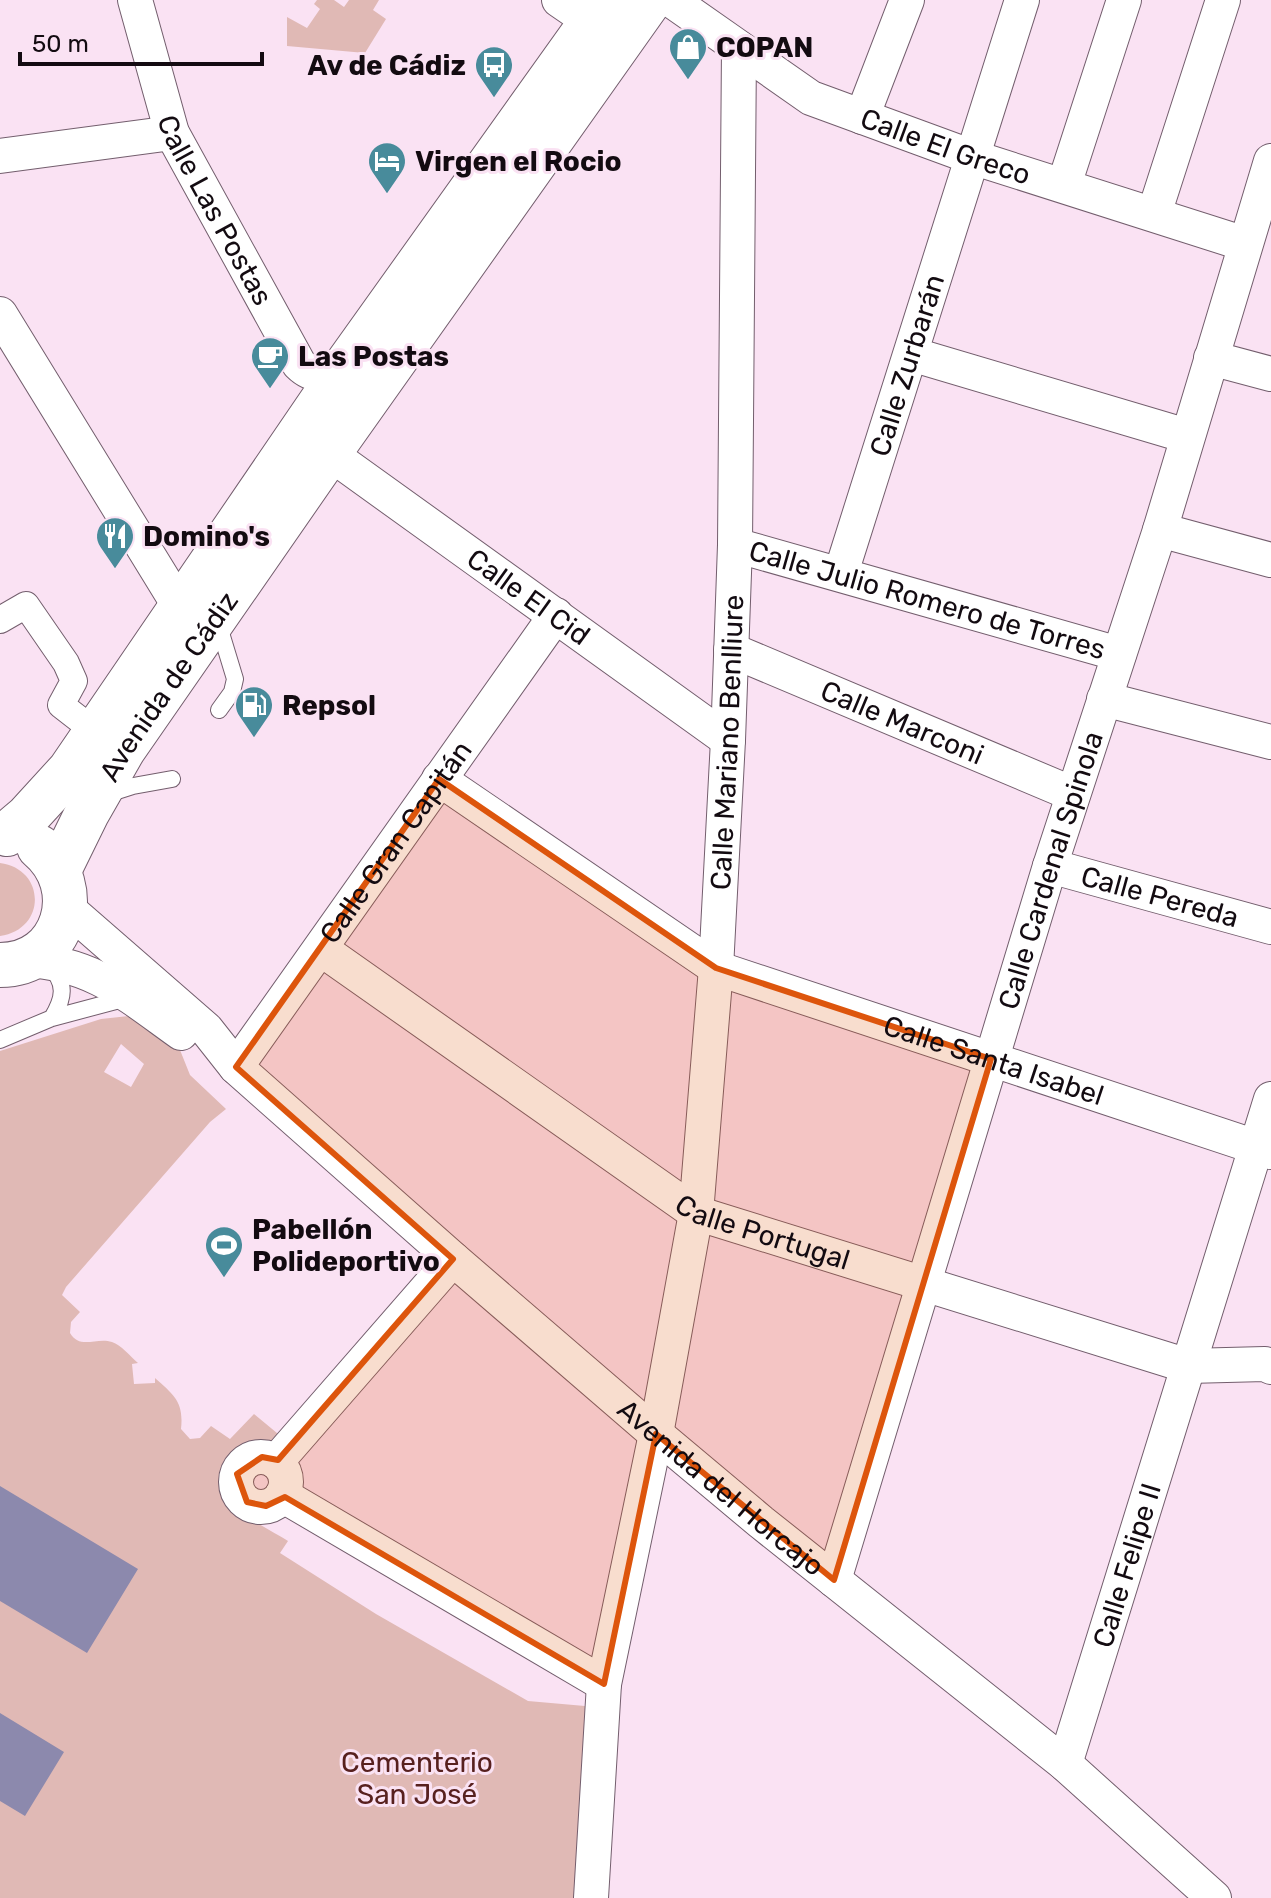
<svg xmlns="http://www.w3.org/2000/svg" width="1271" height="1898" font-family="Rubik,sans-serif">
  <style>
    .green { fill: #e0b9b5; fill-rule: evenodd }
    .water { fill: #8c89ad }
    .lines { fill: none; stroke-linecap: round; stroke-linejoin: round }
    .service-casing { stroke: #735e6d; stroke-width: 18 }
    .pedestrian-casing { stroke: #735e6d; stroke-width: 28 }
    .minor-casing { stroke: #735e6d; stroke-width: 36 }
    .secondary-casing { stroke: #735e6d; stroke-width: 46 }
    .service { stroke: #fff; stroke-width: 16 }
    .pedestrian { stroke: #fff; stroke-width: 26 }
    .minor { stroke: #fff; stroke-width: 34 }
    .secondary { stroke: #fff; stroke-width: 44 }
    .marked { fill: #dd550c; fill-opacity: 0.2; stroke: #dd550c; stroke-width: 6; stroke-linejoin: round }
    .labels { text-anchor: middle; stroke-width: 6; stroke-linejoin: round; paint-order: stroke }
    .poi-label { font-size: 28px; font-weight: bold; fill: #130b11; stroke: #fae2f3; text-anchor: start }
    .street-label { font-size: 28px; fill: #130b11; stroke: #fae2f3 }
    .park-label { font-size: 28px; fill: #57201e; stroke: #fae2f3 }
  </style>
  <rect width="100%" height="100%" fill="#fae2f3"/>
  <!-- green -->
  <path class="green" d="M317,0H334L344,7L349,0H379L373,10L386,19L365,53L287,46V17L307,28L320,9L314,4Z
    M0,863C46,869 47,929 0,936Z
    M138,1015L178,1045L190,1075L226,1109L210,1122L66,1287L62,1295L80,1312L71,1322L70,1333C80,1350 96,1337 112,1342C121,1345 130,1356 138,1363L132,1364L134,1384L155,1383V1378C174,1395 184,1402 181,1429L190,1439L200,1438L211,1426L230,1439L254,1414L283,1438C277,1441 272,1445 266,1447C257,1450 249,1448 241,1454C234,1459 229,1467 227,1475C219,1509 265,1526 288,1541L280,1553L376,1614L528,1701L619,1709L605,1898H0V1051L101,1019ZM121,1044L144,1064L131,1087L104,1072Z"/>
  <!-- water -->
  <path class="water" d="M0,1486L138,1569L87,1653L0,1601Z
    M0,1713L64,1752L25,1816L0,1801Z"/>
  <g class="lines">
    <!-- service casing -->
    <g class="service-casing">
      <path id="service" d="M218,623L235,679L232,692L219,710
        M108,794L133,786L172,779
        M49,966C67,983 64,998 52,1018
        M0,1040L52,1018L127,998"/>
    </g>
    <!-- pedestrian casing -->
    <g class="pedestrian-casing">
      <path id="pedestrian" d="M0,620L26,605L66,663L74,681L61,705L79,719"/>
    </g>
    <!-- minor casing -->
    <g class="minor-casing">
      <g id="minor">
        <path id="s1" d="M135,0L172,133L299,364C313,378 328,376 345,367"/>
        <path d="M559,0L591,22"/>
        <path id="s2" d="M671,0L811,98L972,157L1245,244"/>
        <path d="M862,117L907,0"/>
        <path d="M0,156L172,133"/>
        <path d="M1064,185L1124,0"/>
        <path d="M1154,214L1223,0"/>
        <path d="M0,314L180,607"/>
        <path d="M911,354L1187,436"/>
        <path d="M1211,358L1271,374"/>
        <path id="s3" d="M329,453L728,740"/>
        <path d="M1160,530L1271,560"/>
        <path id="s4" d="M735,545L1119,654"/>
        <path id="s5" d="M841,573L1022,0"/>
        <path id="s6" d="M731,650L1073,794"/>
        <path d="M1104,699L1271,742"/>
        <path id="s7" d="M439,779L716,968L1271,1152"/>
        <path id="s8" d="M1050,866L1271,927"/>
        <path id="s9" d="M66,907L206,1029L236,1067L453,1259L656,1434L761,1522L1065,1764L1214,1898"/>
        <path id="s10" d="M321,949L696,1213L1188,1366L1265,1364L1271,1367"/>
        <path d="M26,960C93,963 129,996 181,1033"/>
        <path id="s11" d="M236,1067L556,615"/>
        <circle cx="261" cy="1482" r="25"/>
        <path d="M276,1462L453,1259"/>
        <path d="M282,1495L604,1684"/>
        <path id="s12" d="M834,1580L1050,866L1160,530L1271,161"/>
        <path id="s13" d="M1065,1764L1271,1099"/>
        <path id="s14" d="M591,1898L604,1684L656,1434L696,1213L716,968L728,740L735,545L739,48"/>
      </g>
    </g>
    <!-- secondary casing -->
    <g class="secondary-casing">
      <g id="secondary">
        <path d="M7,834L27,817L70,770L345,367L607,0"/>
        <path id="s15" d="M59,870L87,813L123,750L329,453L650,0"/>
        <path d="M0,965C65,965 87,887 39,847"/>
      </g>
    </g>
    <!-- service -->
    <use href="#service" class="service"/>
    <!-- pedestrian -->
    <use href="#pedestrian" class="pedestrian"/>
    <!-- minor -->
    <use href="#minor" class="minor"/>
    <!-- secondary -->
    <use href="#secondary" class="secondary"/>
  </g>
  <!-- marked area -->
  <path class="marked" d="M439,779L716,968L991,1059L834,1580L656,1434L604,1684L285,1497L266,1506L247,1502L237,1474L262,1457L278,1460L453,1259L236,1067Z"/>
  <!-- icons -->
  <defs>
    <g id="shop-pin" transform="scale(2)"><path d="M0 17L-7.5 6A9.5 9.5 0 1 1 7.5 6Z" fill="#488b9b" stroke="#fae2f3"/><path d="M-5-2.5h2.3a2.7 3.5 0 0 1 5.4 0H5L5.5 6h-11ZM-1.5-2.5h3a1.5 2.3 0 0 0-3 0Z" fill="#fff"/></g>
    <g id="bus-pin" transform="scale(2)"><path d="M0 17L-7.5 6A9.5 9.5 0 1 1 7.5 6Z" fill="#488b9b" stroke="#fae2f3"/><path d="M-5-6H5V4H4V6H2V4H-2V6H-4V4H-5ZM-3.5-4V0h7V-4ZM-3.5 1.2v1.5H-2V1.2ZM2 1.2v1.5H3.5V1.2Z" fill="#fff"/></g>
    <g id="hotel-pin" transform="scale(2)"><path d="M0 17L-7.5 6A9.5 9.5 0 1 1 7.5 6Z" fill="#488b9b" stroke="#fae2f3"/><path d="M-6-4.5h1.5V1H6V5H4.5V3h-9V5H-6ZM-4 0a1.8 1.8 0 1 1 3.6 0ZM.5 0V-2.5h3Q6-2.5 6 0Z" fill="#fff"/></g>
    <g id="cafe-pin" transform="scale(2)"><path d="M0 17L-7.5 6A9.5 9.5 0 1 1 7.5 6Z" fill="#488b9b" stroke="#fae2f3"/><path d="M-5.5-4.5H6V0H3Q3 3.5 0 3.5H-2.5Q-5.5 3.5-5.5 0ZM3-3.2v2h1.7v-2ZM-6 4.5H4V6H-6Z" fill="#fff"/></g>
    <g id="restaurant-pin" transform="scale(2)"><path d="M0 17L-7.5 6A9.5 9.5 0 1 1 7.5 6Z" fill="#488b9b" stroke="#fae2f3"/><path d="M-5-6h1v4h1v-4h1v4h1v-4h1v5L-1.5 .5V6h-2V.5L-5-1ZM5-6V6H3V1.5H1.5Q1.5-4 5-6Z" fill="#fff"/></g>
    <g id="fuel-pin" transform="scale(2)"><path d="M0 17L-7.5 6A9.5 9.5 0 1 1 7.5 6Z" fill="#488b9b" stroke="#fae2f3"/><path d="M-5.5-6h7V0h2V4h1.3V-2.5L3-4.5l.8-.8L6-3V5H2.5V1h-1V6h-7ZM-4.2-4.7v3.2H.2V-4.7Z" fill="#fff"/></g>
    <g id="stadium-pin" transform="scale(2)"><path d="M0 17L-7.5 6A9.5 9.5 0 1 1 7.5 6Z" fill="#488b9b" stroke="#fae2f3"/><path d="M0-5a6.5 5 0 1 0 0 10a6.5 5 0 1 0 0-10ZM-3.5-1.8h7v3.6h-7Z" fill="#fff"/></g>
  </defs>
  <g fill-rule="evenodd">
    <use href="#shop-pin" x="688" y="47"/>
    <use href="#bus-pin" x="494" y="65"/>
    <use href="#hotel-pin" x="387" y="161"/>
    <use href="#cafe-pin" x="270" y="356"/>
    <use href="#restaurant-pin" x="115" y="536"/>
    <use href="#fuel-pin" x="254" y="705"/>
    <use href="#stadium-pin" x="224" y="1245"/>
  </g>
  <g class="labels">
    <!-- poi labels -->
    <g class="poi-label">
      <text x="716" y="57">COPAN</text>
      <text x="466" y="75" text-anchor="end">Av de Cádiz</text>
      <text x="415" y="171">Virgen el Rocio</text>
      <text x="298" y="366">Las Postas</text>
      <text x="143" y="546">Domino's</text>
      <text x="282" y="715">Repsol</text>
      <text x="252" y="1239">Pabellón<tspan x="252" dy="32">Polideportivo</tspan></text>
    </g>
    <!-- street labels -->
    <g class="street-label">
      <text dy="10" stroke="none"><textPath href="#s2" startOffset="314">Calle El Greco</textPath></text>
      <text dy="10" stroke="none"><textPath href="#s1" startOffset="226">Calle Las Postas</textPath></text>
      <text dy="10" stroke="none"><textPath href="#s5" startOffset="218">Calle Zurbarán</textPath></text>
      <text dy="10" stroke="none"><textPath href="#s3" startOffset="246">Calle El Cid</textPath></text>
      <text dy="10" stroke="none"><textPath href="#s4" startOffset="200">Calle Julio Romero de Torres</textPath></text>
      <text dy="10" stroke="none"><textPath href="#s15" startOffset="214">Avenida de Cádiz</textPath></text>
      <text dy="10" stroke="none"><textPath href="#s6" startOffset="186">Calle Marconi</textPath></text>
      <text dy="10" stroke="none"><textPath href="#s14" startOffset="1166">Calle Mariano Benlliure</textPath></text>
      <text dy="10" stroke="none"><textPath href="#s11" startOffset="276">Calle Gran Capitán</textPath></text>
      <text dy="10" stroke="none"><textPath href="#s12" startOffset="742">Calle Cardenal Spinola</textPath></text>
      <text dy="10" stroke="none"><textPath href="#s8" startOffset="114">Calle Pereda</textPath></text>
      <text dy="10" stroke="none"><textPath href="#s7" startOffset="628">Calle Santa Isabel</textPath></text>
      <text dy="10" stroke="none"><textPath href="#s10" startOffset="528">Calle Portugal</textPath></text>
      <text dy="10" stroke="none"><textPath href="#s9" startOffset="876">Avenida del Horcajo</textPath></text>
      <text dy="10" stroke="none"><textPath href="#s13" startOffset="208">Calle Felipe II</textPath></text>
    </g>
    <!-- park labels -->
    <g class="park-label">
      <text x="417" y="1772">Cementerio<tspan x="417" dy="32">San José</tspan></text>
    </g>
  </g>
  <!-- scale -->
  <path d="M20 52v12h242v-12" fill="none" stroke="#130b11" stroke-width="4"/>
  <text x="32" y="52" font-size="24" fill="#130b11" stroke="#fae2f3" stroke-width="6" paint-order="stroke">50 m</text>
</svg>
